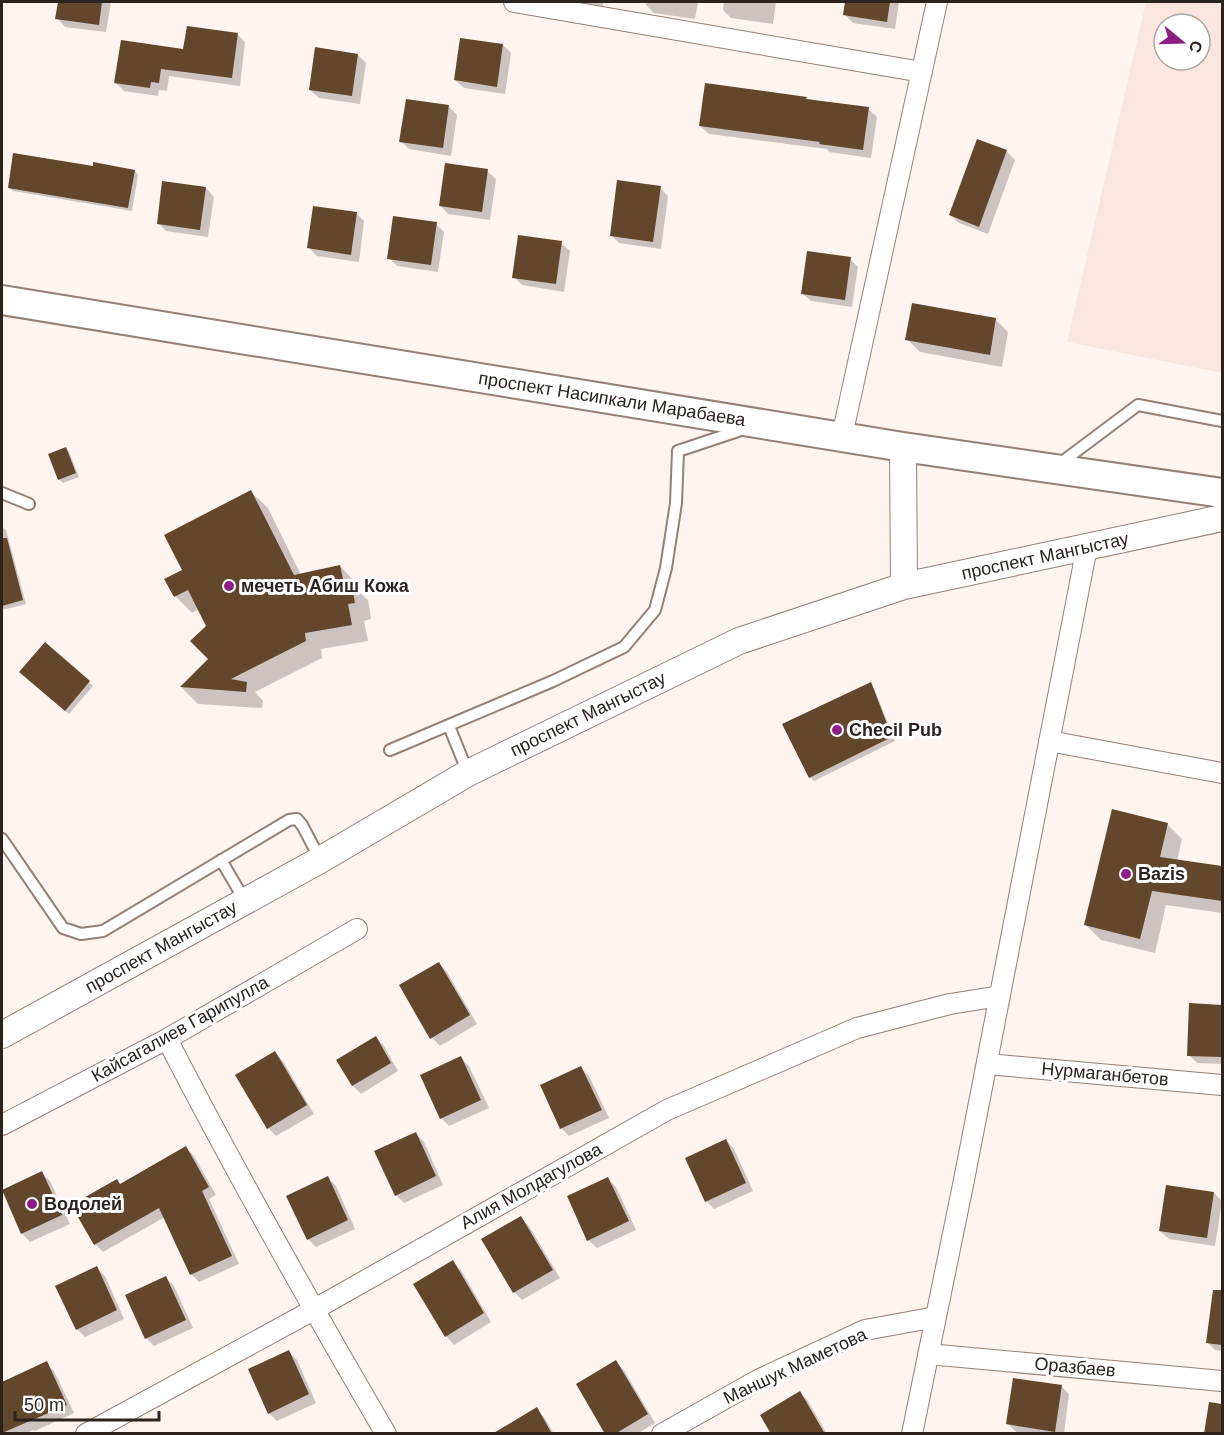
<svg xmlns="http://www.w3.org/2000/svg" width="1224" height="1435" font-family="Helvetica,sans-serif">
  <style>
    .built { fill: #fae6de; fill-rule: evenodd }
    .shadow { fill: #0003 }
    .building { fill: #62472c }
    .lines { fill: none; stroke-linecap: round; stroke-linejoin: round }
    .service-casing { stroke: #957f76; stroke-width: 14 }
    .minor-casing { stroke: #957f76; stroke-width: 22 }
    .tertiary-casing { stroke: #957f76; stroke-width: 28 }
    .secondary-casing { stroke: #957f76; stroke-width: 32 }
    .service { stroke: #fff; stroke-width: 10 }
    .minor { stroke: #fff; stroke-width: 20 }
    .tertiary { stroke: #fff; stroke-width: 26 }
    .secondary { stroke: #fff; stroke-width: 28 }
    .poi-dot { fill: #8d1e81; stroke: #fff; stroke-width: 2 }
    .labels { text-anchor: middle; stroke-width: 6; stroke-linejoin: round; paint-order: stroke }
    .street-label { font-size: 18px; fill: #2c231f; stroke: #fff }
    .poi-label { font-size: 18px; font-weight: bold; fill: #2c231f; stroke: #fff; text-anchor: start }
  </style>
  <rect width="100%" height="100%" fill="#fff4f0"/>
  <!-- built -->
  <path class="built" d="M1146,2H1222V373L1067,342ZM1164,24H1200V60H1164Z"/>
  <!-- shadow -->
  <path class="shadow" d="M59,2H111L106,32L65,27L57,18Z
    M573,2H603V6Z
    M646,2H698L695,19L654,13L646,5Z
    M724,2H776L773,24L731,18L723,10Z
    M847,2H899L895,29L853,23L845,15Z
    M237,34L245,42L240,86L169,76L167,91L159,90L158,96L124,91L116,83L185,51Z
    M503,45L511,53L505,94L464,88L455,80Z
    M358,55L366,63L360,104L319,98L310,90Z
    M763,92L868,109L877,117L871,158L829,152L827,149L709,134L700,126Z
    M449,107L457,115L451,156L409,149L401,141Z
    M978,141L1007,152L1015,160L988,234L959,223L950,215Z
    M135,171L138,175L132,211L13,191L9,188Z
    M487,171L496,179L490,220L448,214L440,205Z
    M206,188L214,197L208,237L166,231L158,223Z
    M660,188L668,196L661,249L619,243L611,235Z
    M356,213L364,221L359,262L317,256L309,248Z
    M436,224L444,232L438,272L397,266L389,258Z
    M561,243L570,251L564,292L522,285L514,277Z
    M850,259L858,267L852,307L811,301L802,293Z
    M913,305L996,320L1008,332L1002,367L920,352L907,339Z
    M66,448L69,452L79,477L63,483L59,479Z
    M251,492L268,508L301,575L340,566L356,583L358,591L368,600L371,619L364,621L368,641L321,649L322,658L255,692L263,701L262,708L198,704L182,688L210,659L208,626L199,609L192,613L175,596L184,571Z
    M2,527L6,530L26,604L2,610Z
    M45,644L93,686L69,714L25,676Z
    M871,684L874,688L895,741L814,781L810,777Z
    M1167,824L1182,839L1177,861L1222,867V913L1166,905L1155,953L1101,940L1086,925Z
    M439,964L447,972L477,1024L440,1046L432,1038L401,986Z
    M1191,1005L1222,1006V1064L1197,1063L1189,1055Z
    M376,1038L384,1046L398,1071L361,1094L353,1086L338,1061Z
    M275,1053L283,1061L314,1114L276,1136L268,1128Z
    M461,1058L469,1066L489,1108L449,1126L441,1118Z
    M581,1068L589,1076L609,1118L569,1136L561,1128Z
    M416,1134L424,1142L443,1185L404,1203L396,1195Z
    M726,1140L734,1149L753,1191L714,1209L706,1201Z
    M186,1148L194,1156L216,1195L209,1199L239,1264L199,1282L191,1274L165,1217L103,1252L95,1244L121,1185Z
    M42,1173L50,1181L70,1224L30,1242L22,1233L3,1191Z
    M328,1178L336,1186L355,1229L316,1247L308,1239Z
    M608,1179L616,1187L636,1230L597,1248L588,1240Z
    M1214,1193L1222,1201L1215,1246L1169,1239L1160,1231Z
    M521,1218L529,1226L560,1278L522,1300L514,1292Z
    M453,1262L461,1270L491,1322L454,1345L446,1336Z
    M97,1268L105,1276L124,1319L85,1337L77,1329Z
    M166,1278L174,1286L193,1328L154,1346L146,1338Z
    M1214,1298L1222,1299V1351L1215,1350L1207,1342Z
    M289,1352L297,1360L316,1403L277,1421L269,1413Z
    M616,1362L624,1370L655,1423L637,1434H607Z
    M46,1363L54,1371L74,1413L35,1431L33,1430L25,1434H2V1382Z
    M1061,1386L1069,1394L1064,1434L1016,1432L1008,1424Z
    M800,1393L808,1401L827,1434H773Z
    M536,1409L544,1417L554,1434H500Z"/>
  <!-- building -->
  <path class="building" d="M58,2H102L99,25L55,19Z
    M845,2H890L887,22L843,15Z
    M187,26L238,33L232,78L161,69L159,83L151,82L150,88L114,83L121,40L183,49Z
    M460,38L503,44L497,87L454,80Z
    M315,47L358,54L352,96L309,90Z
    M705,83L807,97L806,99L869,107L863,150L819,144L820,142L699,126Z
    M406,99L449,105L443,148L399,142Z
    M977,139L1007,150L979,227L949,215Z
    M13,153L93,166V162L135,170L128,208L8,188Z
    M445,163L488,169L482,212L439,206Z
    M617,180L661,186L653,242L610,236Z
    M162,181L206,187L200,230L157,224Z
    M313,206L357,212L351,255L307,248Z
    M393,216L437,222L431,265L387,259Z
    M518,235L562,241L556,284L512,278Z
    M807,251L851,257L845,300L801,294Z
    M912,303L996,318L990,355L905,340Z
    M66,447L76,473L58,480L48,454Z
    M251,490L294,575L340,565L343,579L351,582L355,603L348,604L352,625L305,633L306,641L231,679L247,682L246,692L180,687L208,659L190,641L206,626L188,590L174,597L164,579L182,570L164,535Z
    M2,538H7L23,600L2,606Z
    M45,642L90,681L65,711L19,672Z
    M871,682L892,737L809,778L782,724Z
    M1112,809L1168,823L1160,857L1222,866V901L1152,891L1140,939L1084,925Z
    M439,962L470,1015L430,1039L399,985Z
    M1189,1003L1222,1005V1057L1187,1056Z
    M376,1036L391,1063L352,1086L336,1060Z
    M275,1051L307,1105L267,1129L235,1075Z
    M461,1056L481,1100L440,1119L420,1075Z
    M581,1066L602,1110L560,1129L540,1085Z
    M416,1132L436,1176L395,1196L374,1151Z
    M726,1139L746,1183L705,1202L685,1158Z
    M186,1146L209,1187L202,1191L232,1256L190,1275L159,1208L94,1245L71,1205L117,1179L120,1184Z
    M42,1171L62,1215L21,1234L2,1190Z
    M328,1176L348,1220L307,1240L286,1196Z
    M608,1177L629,1221L587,1241L567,1196Z
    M1166,1185L1214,1192L1207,1238L1159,1231Z
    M521,1216L553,1270L513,1293L481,1239Z
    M453,1260L484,1313L445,1337L413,1284Z
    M97,1266L117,1310L76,1330L55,1286Z
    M166,1276L186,1320L145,1339L125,1295Z
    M1213,1290H1222V1345L1206,1343Z
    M289,1350L309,1394L268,1414L248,1369Z
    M616,1360L648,1414L615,1434H605L576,1384Z
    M47,1361L67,1405L2,1433V1382Z
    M1013,1378L1062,1385L1055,1432L1006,1424Z
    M800,1391L825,1434H771L760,1415Z
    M1209,1402L1222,1404V1434H1204Z
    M537,1407L552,1434H492Z"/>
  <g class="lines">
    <!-- service casing -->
    <g class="service-casing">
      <path id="service" d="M1058,465L1138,405L1222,421
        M2,493L29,504
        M449,726L468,773
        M390,750L553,681L624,647L655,610L666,568L676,503L678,451L744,429
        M2,839L63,928L81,934L103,931L289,820L297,819L302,825L320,859
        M221,860L245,901"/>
    </g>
    <!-- minor casing -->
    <g class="minor-casing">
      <path id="minor" d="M514,2L922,72
        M842,436L937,2
        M1049,741L1222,773
        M167,1039C236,1173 310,1304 386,1434
        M987,1064L1222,1085
        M2,1125L167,1039L357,929
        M928,1354L1222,1381
        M86,1434L315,1309L667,1110L857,1028L950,1004L1000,996
        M662,1434L758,1380L865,1330L936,1317
        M912,1434L964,1180L1087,547"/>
    </g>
    <!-- tertiary casing -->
    <g class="tertiary-casing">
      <path id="tertiary" d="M903,447L904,586
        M2,1035L320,860L468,773L739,641L904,586L1222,518"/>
    </g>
    <!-- secondary casing -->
    <g class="secondary-casing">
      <path id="secondary" d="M2,300L903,447L1222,493"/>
    </g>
    <!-- service -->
    <use href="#service" class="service"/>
    <!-- minor -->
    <use href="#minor" class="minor"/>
    <!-- tertiary -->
    <use href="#tertiary" class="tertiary"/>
    <!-- secondary -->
    <use href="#secondary" class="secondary"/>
  </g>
  <!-- markers -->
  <g class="poi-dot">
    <circle cx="229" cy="586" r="6"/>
    <circle cx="837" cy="730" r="6"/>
    <circle cx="1126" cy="874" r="6"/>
    <circle cx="32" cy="1204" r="6"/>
  </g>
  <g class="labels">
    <!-- street labels -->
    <g class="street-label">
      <text transform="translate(612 399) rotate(9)" y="6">проспект Насипкали Марабаева</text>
      <text transform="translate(1045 556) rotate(-12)" y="6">проспект Мангыстау</text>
      <text transform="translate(588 714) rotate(-26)" y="6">проспект Мангыстау</text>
      <text transform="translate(161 947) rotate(-29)" y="6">проспект Мангыстау</text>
      <text transform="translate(180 1029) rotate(-29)" y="6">Кайсагалиев Гарипулла</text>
      <text transform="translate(1105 1074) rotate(5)" y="6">Нурмаганбетов</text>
      <text transform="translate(531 1186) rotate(-29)" y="6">Алия Молдагулова</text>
      <text transform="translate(795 1366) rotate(-25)" y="6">Маншук Маметова</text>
      <text transform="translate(1075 1367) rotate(5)" y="6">Оразбаев</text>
    </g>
    <!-- poi labels -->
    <g class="poi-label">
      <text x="241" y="592">мечеть Абиш Кожа</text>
      <text x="849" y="736">Checil Pub</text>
      <text x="1138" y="880">Bazis</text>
      <text x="44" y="1210">Водолей</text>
    </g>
  </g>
  <!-- border -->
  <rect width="1224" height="1435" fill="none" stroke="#2c231f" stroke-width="6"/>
  <!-- north arrow -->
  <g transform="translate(1182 42) rotate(109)"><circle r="28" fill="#ffffff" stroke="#aba7a5" stroke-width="1.5"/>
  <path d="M0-4.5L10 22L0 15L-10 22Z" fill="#8d1e81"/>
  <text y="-9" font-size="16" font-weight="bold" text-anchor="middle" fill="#2c231f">С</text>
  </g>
  <!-- scale -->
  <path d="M15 1411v9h144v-9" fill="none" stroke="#2c231f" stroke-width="3"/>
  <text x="24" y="1411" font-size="18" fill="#2c231f" stroke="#ffffff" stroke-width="4.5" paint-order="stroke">50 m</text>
</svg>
